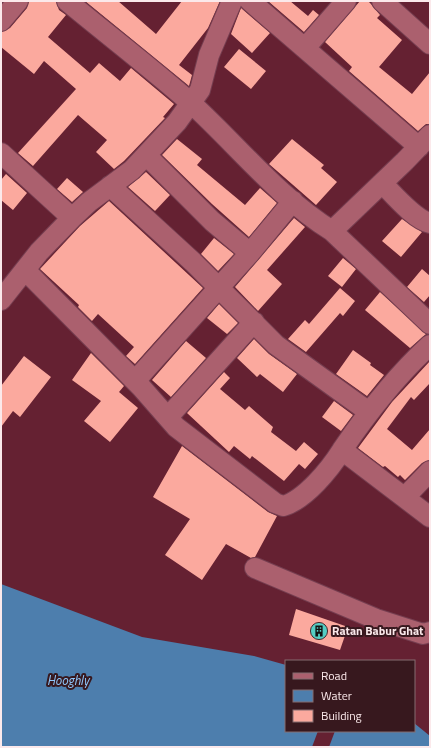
<svg xmlns="http://www.w3.org/2000/svg" width="431" height="748" font-family="'Titillium Web',sans-serif">
  <style>
    .water { fill: #4d7ead }
    .pier { fill: #652132 }
    .building { fill: #fba99e }
    .lines { fill: none; stroke-linecap: round; stroke-linejoin: round }
    .street-casing { stroke: #753e50; stroke-width: 22 }
    .street { stroke: #ab606e; stroke-width: 20 }
    .labels { text-anchor: middle; stroke-width: 4; stroke-linejoin: round; paint-order: stroke }
    .poi-label { font-size: 12px; font-weight: bold; fill: #fbe9eb; stroke: #37181e; text-anchor: start }
    .water-label { font-size: 13px; font-style: italic; fill: #90c8fd; stroke: #37181e }
  </style>
  <rect width="100%" height="100%" fill="#652132"/>
  <!-- water -->
  <path class="water" d="M1,584L142,637L254,656L286,665V731H414V723L430,736V747H1Z"/>
  <!-- pier -->
  <path class="pier" d="M318,731H335L329,747H312Z"/>
  <!-- building -->
  <path class="building" d="M29,1H56L59,10L66,15L48,37L90,73L99,63L120,81L131,68L174,104L163,117L165,118L124,161L114,169L96,152L107,140L78,115L33,166L18,153L76,89L44,61L34,74L1,47V32L10,28L27,8Z
    M85,1H118L156,34L182,1H220L208,28L179,65L192,75L189,86Z
    M268,1H290L308,16L313,10L319,15L304,32Z
    M360,1H368L371,4L380,15L377,18L402,40L379,67L412,94L430,72V124H426L418,131L349,71L352,67L325,42Z
    M241,8L270,33L252,53L231,34Z
    M239,49L266,71L251,89L224,67Z
    M177,139L202,159L197,165L245,205L260,188L277,203L249,237L212,204L162,155Z
    M292,139L324,165L321,168L337,182L316,205L269,164Z
    M146,172L170,195L155,211L128,187Z
    M6,174L27,193L13,210L1,200V180Z
    M67,178L83,192L72,202L57,189Z
    M109,201L203,288L135,364L126,356L134,347L98,314L92,321L78,307L79,305L40,269L80,226Z
    M294,218L305,227L267,270L282,284L258,311L235,287Z
    M402,219L422,232L401,257L382,241Z
    M214,238L234,254L218,271L201,254Z
    M343,258L356,269L342,287L328,276Z
    M422,269L430,276V295L424,302L407,287Z
    M340,288L355,301L343,316L340,313L306,352L288,339L305,320L309,324Z
    M380,292L426,334L410,348L365,310Z
    M219,304L238,323L227,334L207,318Z
    M254,339L269,354L297,374L283,392L260,374L257,377L237,358Z
    M186,341L206,358L171,397L152,380Z
    M353,350L371,363L370,365L384,375L367,396L336,374Z
    M91,353L124,386L119,392L138,408L110,442L84,421L101,401L72,380Z
    M24,356L51,377L20,417L13,411L1,427V386Z
    M430,361V383L414,400L411,397L387,429L412,450L430,429V460L422,463L405,480L400,475L398,477L385,466L383,467L358,448L392,402Z
    M224,372L230,378L220,389L245,410L249,406L273,427L271,432L296,451L304,442L318,454L305,469L299,464L284,481L252,456L250,459L234,446L229,452L187,413Z
    M334,401L353,415L341,431L322,417Z
    M182,446L268,512L277,516L255,557L251,558L226,544L202,580L165,555L190,519L153,497Z
    M296,609L348,627L340,650L289,635Z"/>
  <g class="lines">
    <!-- street casing -->
    <g class="street-casing">
      <path id="street" d="M67,1C108,35 151,68 191,103C237,145 279,198 332,231L430,324
        M250,1L419,147
        M382,1L430,44
        M1,21L18,1
        M305,48L346,1
        M1,153L72,218
        M146,155L212,221L250,253
        M382,183C394,195 415,220 430,223
        M110,186L193,262L276,345L369,412
        M332,231L405,161L430,135
        M25,270L141,387L176,427L275,503L283,506C305,500 330,469 342,450L430,517
        M1,300L39,252L72,218L89,202L132,170L177,122L200,90L209,55L232,1
        M135,381L250,253L293,201
        M168,417L254,322
        M342,450C368,412 396,376 430,345
        M405,497L430,471
        M255,568L376,619L423,634L430,632"/>
    </g>
    <!-- street -->
    <use href="#street" class="street"/>
  </g>
  <!-- icons -->
  <defs>
    <g id="building-disc" transform="scale(0.9)"><circle r="9.5" fill="#55cec4" stroke="#37181e"/><path d="M-4-6H4V6H1V3H-1V6H-4ZM-2.5-4.3h1.7v1.8h-1.7ZM.8-4.3h1.7v1.8H.8ZM-2.5-1h1.7V.8h-1.7ZM.8-1h1.7V.8H.8Z" fill="#111"/></g>
  </defs>
  <g fill-rule="evenodd">
    <use href="#building-disc" x="319" y="631"/>
  </g>
  <g class="labels">
    <!-- poi labels -->
    <g class="poi-label">
      <text x="332" y="635">Ratan Babur Ghat</text>
    </g>
    <!-- water labels -->
    <g class="water-label">
      <text x="68" y="685">Hooghly</text>
    </g>
  </g>
  <!-- border -->
  <rect width="431" height="748" fill="none" stroke="#fbe9eb" stroke-width="4"/>
  <!-- legend -->
  <rect x="285" y="660" width="130" height="72" fill="#37181e" stroke="#856c70"/>
  <rect x="293" y="673" width="20" height="6" fill="#ab606e" stroke="#856c70"/>
  <text x="321" y="680" font-size="12" fill="#fbe9eb">Road</text>
  <rect x="293" y="690" width="20" height="12" fill="#4d7ead" stroke="#856c70"/>
  <text x="321" y="700" font-size="12" fill="#fbe9eb">Water</text>
  <rect x="293" y="710" width="20" height="12" fill="#fba99e" stroke="#856c70"/>
  <text x="321" y="720" font-size="12" fill="#fbe9eb">Building</text>
</svg>
